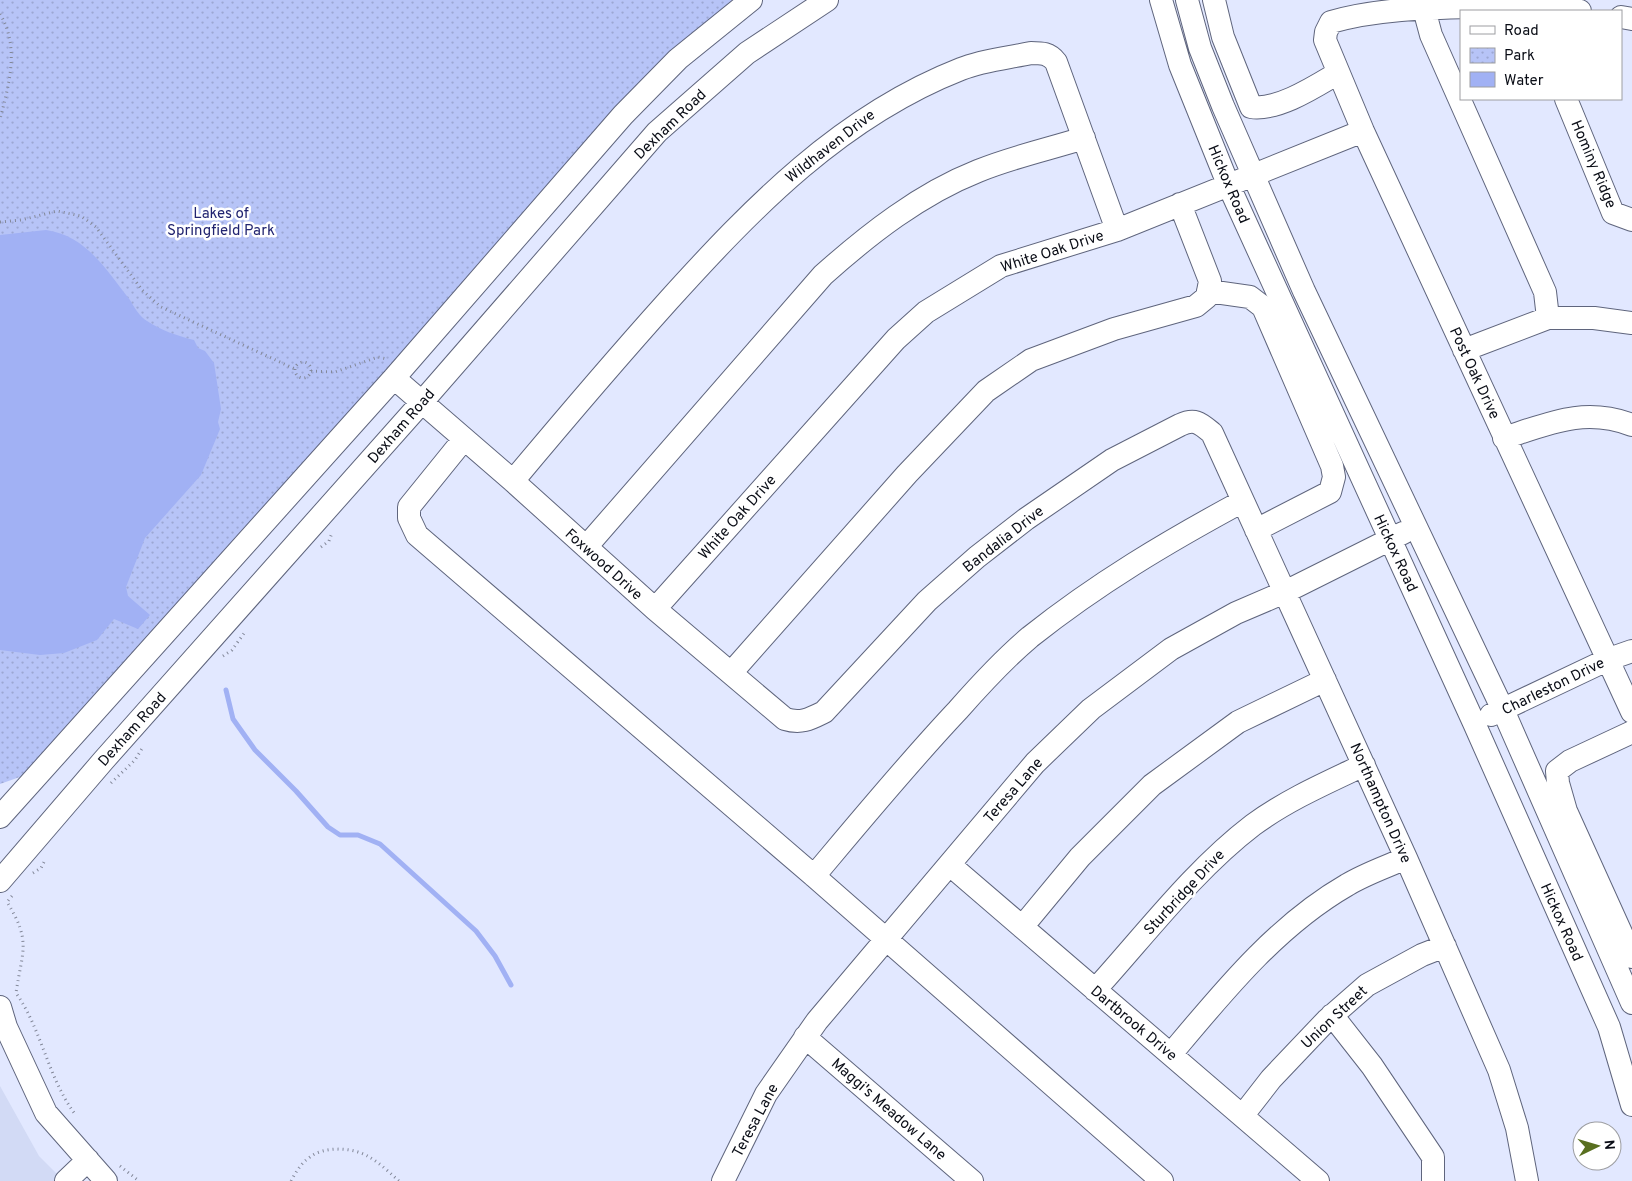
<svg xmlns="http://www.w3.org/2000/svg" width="1632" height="1181" font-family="Overpass,sans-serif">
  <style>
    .built { fill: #d2daf5 }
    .park { fill: url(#park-dots) }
    .water { fill: #a1b1f4 }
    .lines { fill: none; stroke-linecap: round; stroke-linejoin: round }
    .stream { stroke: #a1b1f4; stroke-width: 5 }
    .minor-casing { stroke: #5f657d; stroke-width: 24 }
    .path { stroke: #838899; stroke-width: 3; stroke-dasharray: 1 4; stroke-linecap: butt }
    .minor { stroke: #fff; stroke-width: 22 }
    .labels { text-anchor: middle; stroke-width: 5; stroke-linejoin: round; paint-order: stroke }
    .street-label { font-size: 15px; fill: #0a0d16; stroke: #fff }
    .park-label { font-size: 15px; fill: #212470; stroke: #fff }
  </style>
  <defs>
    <pattern id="park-dots" width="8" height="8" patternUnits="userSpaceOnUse" patternTransform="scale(1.25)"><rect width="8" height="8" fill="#b7c4f7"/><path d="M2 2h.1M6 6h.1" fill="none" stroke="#9ca7d3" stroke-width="1.8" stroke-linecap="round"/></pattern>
  </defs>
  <rect width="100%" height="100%" fill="#e2e8ff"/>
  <!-- built -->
  <path class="built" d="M0,1086L39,1156L64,1181H0Z"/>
  <!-- park -->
  <path class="park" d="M0,0H741L462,284L31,773L0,784Z"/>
  <!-- water -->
  <path class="water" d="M46,230C87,236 106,270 130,300C134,307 140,317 147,321C161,330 177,336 194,340L198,348L205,351L214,363L221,409L218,422L220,429L201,475L145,538L126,587L128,596L150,615L138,629L114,619L97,640L64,653L40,655L0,650V235Z"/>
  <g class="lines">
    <!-- stream -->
    <path class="stream" d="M226,690L233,719L255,750L296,791L328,827L340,835H358L380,844L476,931L495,956L511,985"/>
    <!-- minor casing -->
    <g class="minor-casing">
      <path id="minor" d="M1161,0L1180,65L1228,184L1474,723L1609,1027L1632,1105
        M1187,0L1200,48L1223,106L1304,291L1503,710L1632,1003
        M1214,0L1223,37L1251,107C1278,111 1316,86 1338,73
        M1424,9L1431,35L1545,292L1548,318L1464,350
        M1580,11C1544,6 1509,7 1473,7C1426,8 1376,9 1331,22L1326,32L1325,40L1363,131L1632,712
        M1621,17L1632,19
        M1566,99L1613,213L1632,220
        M1208,291L1250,297L1263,307L1332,466L1334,477L1330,492L1256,530
        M1548,318H1594L1632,323
        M394,378L513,481L655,609L785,719C801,724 810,719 824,712L927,601L977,557L1026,519L1112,460L1180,425C1195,418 1200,423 1212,433L1406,858L1499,1070L1517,1128L1527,1181
        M1504,438C1550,423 1585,407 1632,425
        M464,439L409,507V518L417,535L814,876L1162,1181
        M513,481C564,420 615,360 668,301C753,207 841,116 961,69C983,60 1008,58 1031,53C1042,53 1049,53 1056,62L1117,230
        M586,547L823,275C869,234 920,194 978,171C1012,157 1049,149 1084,138
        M655,609L896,339L926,312L1001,266L1117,230L1363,131
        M731,673L907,474L986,391L1031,360L1114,329L1196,306L1207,297L1210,281L1180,204
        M1491,715L1609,659L1632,651
        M1632,732L1570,761L1557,771L1558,783L1566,811L1632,957
        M0,817L394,378L623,115L678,59L751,0
        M950,865L1318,1181
        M814,876C861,820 908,763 958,710C980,685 1004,659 1030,637C1098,583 1167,542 1243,501
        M0,881L103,761L422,402L657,132L747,53L827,0
        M1022,927L1080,857L1152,785L1238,722L1325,680
        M1095,990C1145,935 1194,870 1253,825C1287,800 1326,783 1364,765
        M0,1007L6,1027L46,1113L106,1181
        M1332,1015L1372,1066L1433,1157V1181
        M805,1037L972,1181
        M1171,1054C1223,992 1276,926 1347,885C1365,874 1386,867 1406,858
        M1243,1115L1271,1079L1327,1020L1367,985L1422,955L1445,946
        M66,1181L88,1160
        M723,1181L766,1094L817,1021L1035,763L1091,709L1171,649L1236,613L1285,592L1403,533"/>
    </g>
    <!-- path -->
    <path class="path" d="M0,14C20,47 9,85 0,119
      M0,222L21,220L57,211L81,216L96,227L142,290L161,307L295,369
      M295 370a8 8 0 1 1 16 0a8 8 0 1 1-16 0Z
      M311,371L335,372L378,357L387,359
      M321,547L329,541L332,533
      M223,656L232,650L245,632
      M111,783L135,760L143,747
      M33,873L41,868L45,860
      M12,896L7,902C32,942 22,951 16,993C42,1030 48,1078 75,1114
      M120,1166L139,1181
      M291,1181C296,1172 301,1163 310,1157C324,1146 354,1147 369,1157C380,1163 390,1173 399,1181"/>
    <!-- minor -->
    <use href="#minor" class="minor"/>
  </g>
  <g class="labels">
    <!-- street labels -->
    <g class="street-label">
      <text transform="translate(670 124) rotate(-44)" y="5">Dexham Road</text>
      <text transform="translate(830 146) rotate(-38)" y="5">Wildhaven Drive</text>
      <text transform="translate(1594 164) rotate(67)" y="5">Hominy Ridge</text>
      <text transform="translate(1229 184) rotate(67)" y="5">Hickox Road</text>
      <text transform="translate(1052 251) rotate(-18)" y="5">White Oak Drive</text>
      <text transform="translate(1475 373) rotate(65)" y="5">Post Oak Drive</text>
      <text transform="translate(401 426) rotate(-49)" y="5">Dexham Road</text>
      <text transform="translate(737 517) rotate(-48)" y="5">White Oak Drive</text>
      <text transform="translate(1003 539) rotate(-38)" y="5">Bandalia Drive</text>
      <text transform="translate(1396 553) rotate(65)" y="5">Hickox Road</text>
      <text transform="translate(604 564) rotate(42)" y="5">Foxwood Drive</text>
      <text transform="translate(1553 686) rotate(-26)" y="5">Charleston Drive</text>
      <text transform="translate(132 729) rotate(-48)" y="5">Dexham Road</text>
      <text transform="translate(1013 790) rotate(-49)" y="5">Teresa Lane</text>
      <text transform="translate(1381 803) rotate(66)" y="5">Northampton Drive</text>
      <text transform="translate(1184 892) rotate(-47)" y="5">Sturbridge Drive</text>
      <text transform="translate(1562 922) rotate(66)" y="5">Hickox Road</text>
      <text transform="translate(1334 1017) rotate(-43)" y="5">Union Street</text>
      <text transform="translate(1134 1023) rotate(40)" y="5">Dartbrook Drive</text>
      <text transform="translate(889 1109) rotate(41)" y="5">Maggi's Meadow Lane</text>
      <text transform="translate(755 1120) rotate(-62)" y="5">Teresa Lane</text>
    </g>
    <!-- park labels -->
    <g class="park-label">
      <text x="221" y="218">Lakes of<tspan x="221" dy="17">Springfield Park</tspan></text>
    </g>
  </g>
  <!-- legend -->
  <rect x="1460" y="10" width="162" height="90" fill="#ffffff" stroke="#9d9ea2"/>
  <rect x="1470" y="26" width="25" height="8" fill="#ffffff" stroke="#9d9ea2"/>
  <text x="1504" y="35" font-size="15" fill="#0a0d16">Road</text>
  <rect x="1470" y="48" width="25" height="15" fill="url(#park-dots)" stroke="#9d9ea2"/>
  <text x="1504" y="60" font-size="15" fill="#0a0d16">Park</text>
  <rect x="1470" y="72" width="25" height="15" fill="#a1b1f4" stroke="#9d9ea2"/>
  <text x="1504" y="85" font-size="15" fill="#0a0d16">Water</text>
  <!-- north arrow -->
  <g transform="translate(1597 1146) rotate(85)"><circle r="24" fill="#ffffff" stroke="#9d9ea2"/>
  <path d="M0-4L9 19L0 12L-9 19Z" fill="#586f1f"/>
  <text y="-8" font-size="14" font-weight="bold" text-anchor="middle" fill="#0a0d16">N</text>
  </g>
</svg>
